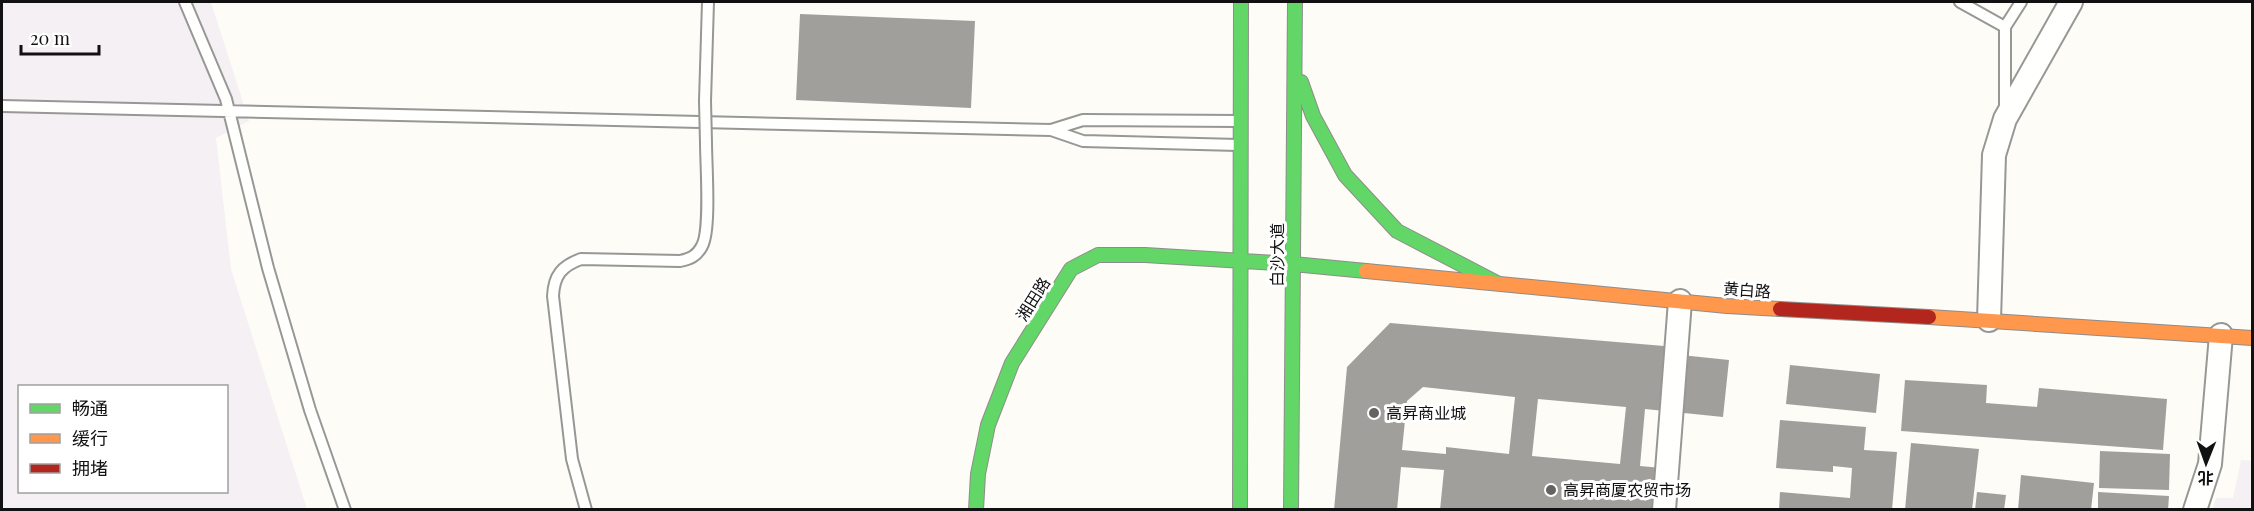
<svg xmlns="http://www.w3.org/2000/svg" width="2254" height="511" font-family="'Playfair Display','Noto Sans SC',serif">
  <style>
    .industrial { fill: #f5f0f3; fill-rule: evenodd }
    .building { fill: #a19f9c; fill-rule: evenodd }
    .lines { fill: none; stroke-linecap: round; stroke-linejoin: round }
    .lane-casing { stroke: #979795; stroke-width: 14 }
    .street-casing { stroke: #979795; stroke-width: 26 }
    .fast-casing { stroke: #8e8d8b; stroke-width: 16 }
    .slow-casing { stroke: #8e8d8b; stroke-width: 16 }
    .jam-casing { stroke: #8e8d8b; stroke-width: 16 }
    .lane { stroke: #fffffe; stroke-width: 10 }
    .street { stroke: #fffffe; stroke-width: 22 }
    .fast { stroke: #63d668; stroke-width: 14 }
    .slow { stroke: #ff974d; stroke-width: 14 }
    .jam { stroke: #b3261e; stroke-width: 14 }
    .lane-bridge-casing { stroke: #979795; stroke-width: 14; stroke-linecap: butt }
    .lane-bridge { stroke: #fffffe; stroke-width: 10 }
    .poi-dot { fill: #646362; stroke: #fff; stroke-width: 2 }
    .labels { text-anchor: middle; stroke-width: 6; stroke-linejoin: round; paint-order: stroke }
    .street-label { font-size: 16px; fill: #111; stroke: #fff }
    .poi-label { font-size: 16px; fill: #111; stroke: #fff; text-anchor: start }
  </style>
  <rect width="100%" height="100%" fill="#fdfcf7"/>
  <!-- industrial -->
  <path class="industrial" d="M2,2H211L249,121L216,138L231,269L307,509H2ZM20,386H226V492H20Z
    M2241,460L2252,461V509H2213L2216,498H2233Z"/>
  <!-- building -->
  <path class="building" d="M800,14L975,21L971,108L796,100Z
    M1390,323L1676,347L1681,355L1729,360L1723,417L1645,409L1640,466L1662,468L1658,510H1440L1444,470L1401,467L1397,510H1334L1347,367ZM1423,387L1515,397L1509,454L1446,447V454L1402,450L1407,401ZM1538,399L1626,407L1620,464L1532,456Z
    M1790,365L1880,374L1876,413L1786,404Z
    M1905,380L1987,385L1986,403L2037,407L2039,388L2167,399L2163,450L1901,431Z
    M1780,420L1866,427L1864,450L1897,452L1892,510H1779L1780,492L1850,498L1852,468L1833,466V472L1776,468Z
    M1911,443L1979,449L1972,510H1905Z
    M2100,451L2170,454L2169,490L2099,488Z
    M2021,475L2094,483L2091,510H2018Z
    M1977,492L2006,495L2004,510H1975Z
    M2098,492L2169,496L2168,510H2098Z"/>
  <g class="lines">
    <!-- lane casing -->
    <g class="lane-casing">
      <path id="lane" d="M185,2L226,99L268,268L310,410L345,510
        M1960,2L2005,27
        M705,101L708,2
        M2,106L1051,130L1083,141L1238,145
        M2005,109V27L2021,2
        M1051,130L1083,120L1238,121
        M586,510L572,459L553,296C554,275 562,266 581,259L680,261C690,259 697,256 702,246C711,230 706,164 706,143"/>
    </g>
    <!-- street casing -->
    <g class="street-casing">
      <path id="street" d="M1989,320L1994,155L2005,119L2071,2
        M1664,510L1680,301
        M2195,510L2210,464L2221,335"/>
    </g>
    <!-- fast casing -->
    <g class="fast-casing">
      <path id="fast" d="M1301,82L1313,116L1345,175L1397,231L1497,283
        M976,510L978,474L988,425L1012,363L1071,269L1098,255H1145L1293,264L1366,271
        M1240,510L1241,2
        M1291,510L1295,2"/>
    </g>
    <!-- slow casing -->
    <g class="slow-casing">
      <path id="slow" d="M1366,271L1727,306L1780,309
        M1929,317L2252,338"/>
    </g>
    <!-- jam casing -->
    <g class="jam-casing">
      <path id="jam" d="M1780,309L1929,317"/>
    </g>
    <!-- lane -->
    <use href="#lane" class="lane"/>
    <!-- street -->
    <use href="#street" class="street"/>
    <!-- fast -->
    <use href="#fast" class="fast"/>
    <!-- slow -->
    <use href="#slow" class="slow"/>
    <!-- jam -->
    <use href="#jam" class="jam"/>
    <!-- lane-bridge casing -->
    <g class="lane-bridge-casing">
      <path id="lane-bridge" d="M705,101L706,143"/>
    </g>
    <!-- lane-bridge -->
    <use href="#lane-bridge" class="lane-bridge"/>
  </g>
  <!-- markers -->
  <g class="poi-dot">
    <circle cx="1374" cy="413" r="6"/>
    <circle cx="1551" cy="490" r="6"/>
  </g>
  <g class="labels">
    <!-- street labels -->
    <g class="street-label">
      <text transform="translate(1277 255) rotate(-90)" y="6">白沙大道</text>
      <text transform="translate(1747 290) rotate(4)" y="6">黄白路</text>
      <text transform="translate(1033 299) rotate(-58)" y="6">湘田路</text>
    </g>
    <!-- poi labels -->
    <g class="poi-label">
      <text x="1386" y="419">高昇商业城</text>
      <text x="1563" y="496">高昇商厦农贸市场</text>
    </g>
  </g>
  <!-- border -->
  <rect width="2254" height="511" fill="none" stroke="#111111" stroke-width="6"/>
  <!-- legend -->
  <rect x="18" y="385" width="210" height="108" fill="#ffffff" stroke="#a0a0a0" stroke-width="1.5"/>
  <rect x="30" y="404" width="30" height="9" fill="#63d668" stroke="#a0a0a0" stroke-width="1.5"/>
  <text x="72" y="415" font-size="18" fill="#111111">畅通</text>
  <rect x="30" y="434" width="30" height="9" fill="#ff974d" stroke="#a0a0a0" stroke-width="1.5"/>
  <text x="72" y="445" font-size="18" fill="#111111">缓行</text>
  <rect x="30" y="464" width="30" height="9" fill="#b3261e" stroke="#a0a0a0" stroke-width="1.5"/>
  <text x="72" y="475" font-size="18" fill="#111111">拥堵</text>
  <!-- north arrow -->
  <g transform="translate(2206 463) rotate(181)" stroke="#ffffff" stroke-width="4.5" paint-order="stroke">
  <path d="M0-4.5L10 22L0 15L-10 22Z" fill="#111111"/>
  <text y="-9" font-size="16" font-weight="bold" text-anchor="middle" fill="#111111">北</text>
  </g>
  <!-- scale -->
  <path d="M21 45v9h78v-9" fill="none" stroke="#111111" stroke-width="3"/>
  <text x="30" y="45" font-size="18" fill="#111111" stroke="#ffffff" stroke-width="4.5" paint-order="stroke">20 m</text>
</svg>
